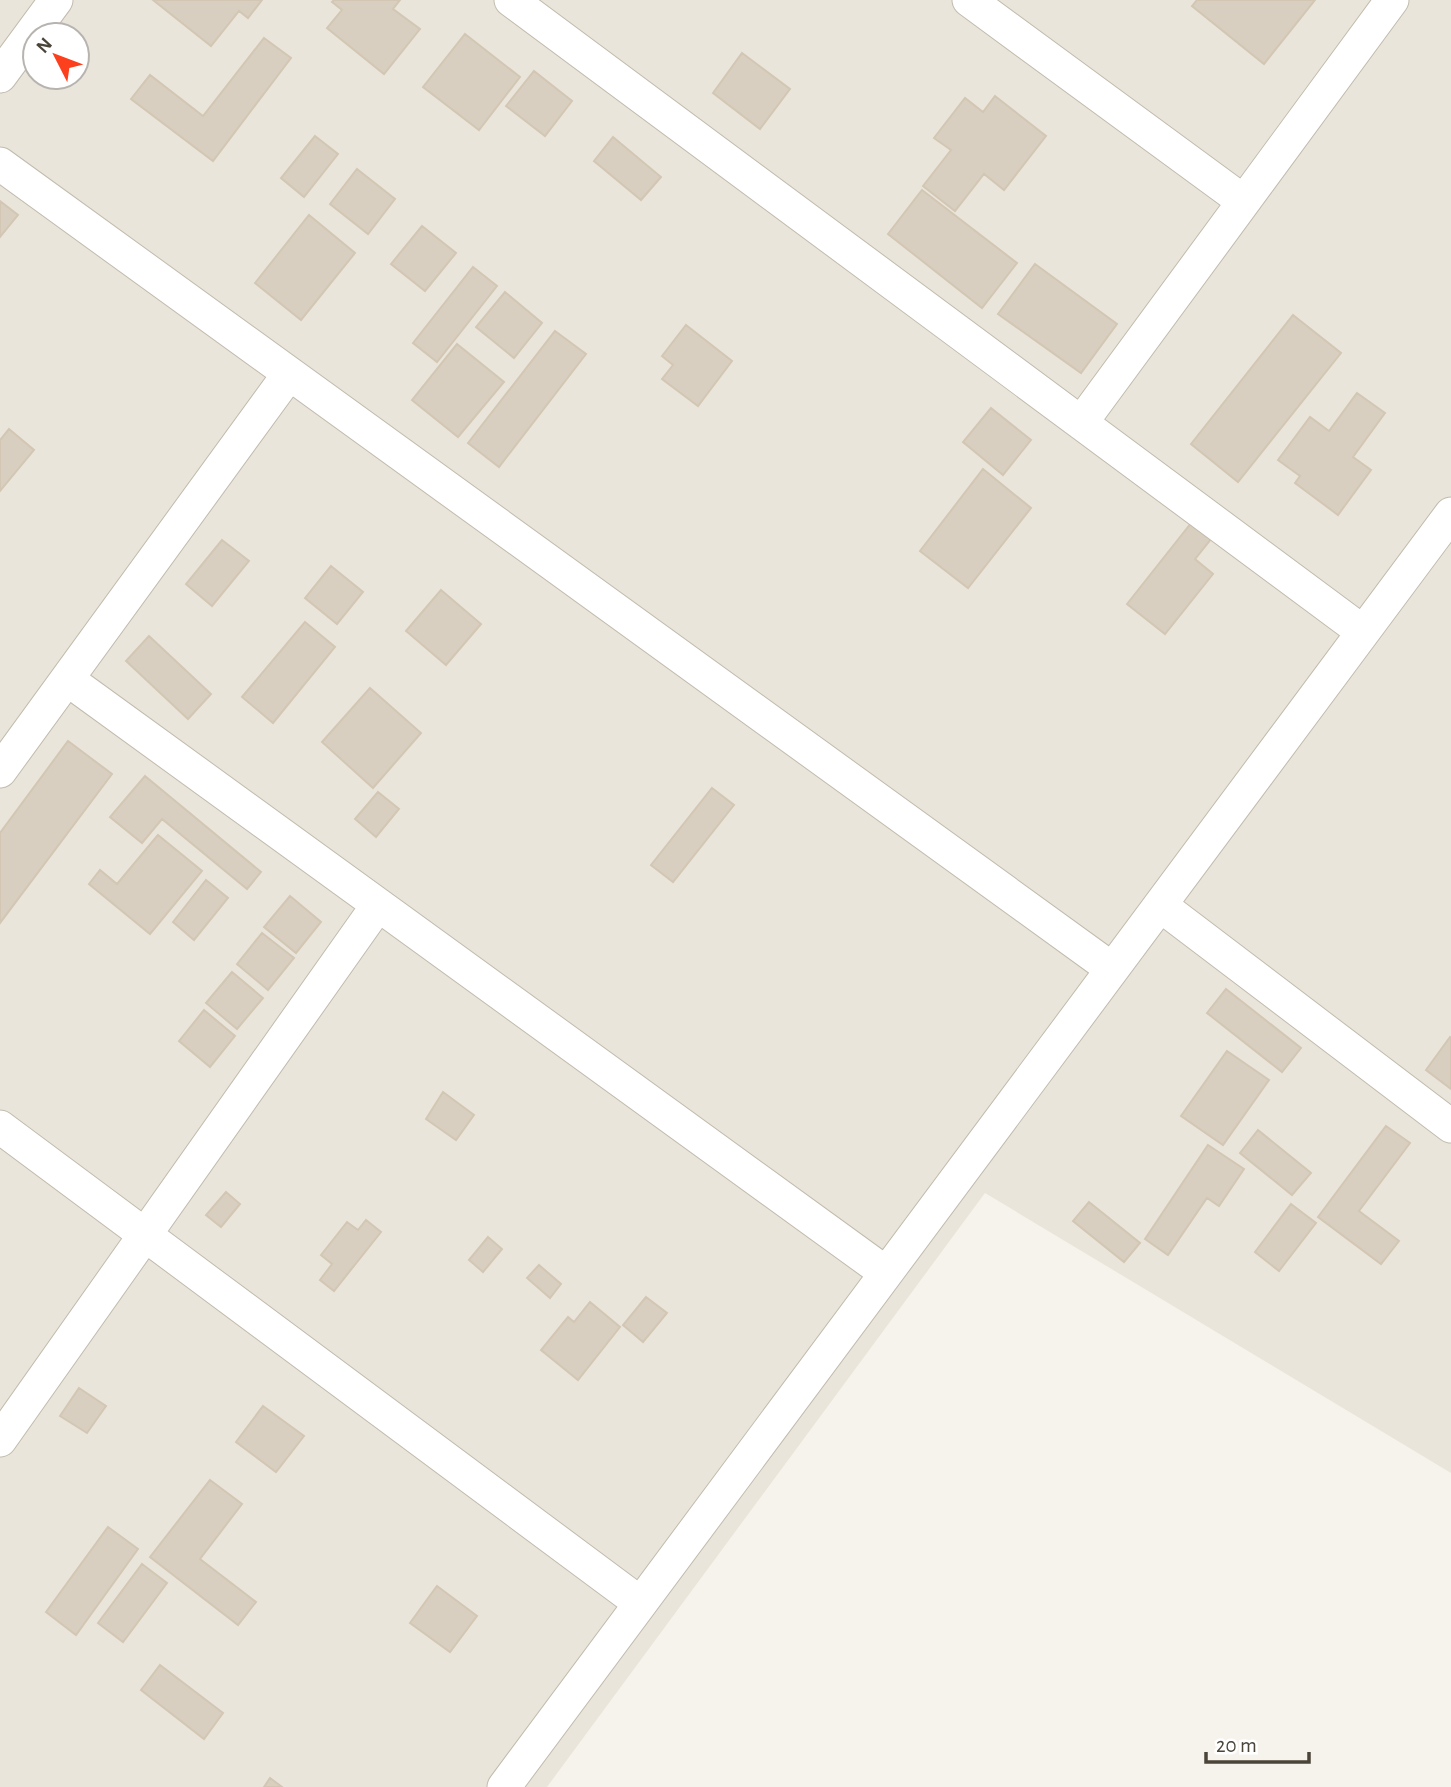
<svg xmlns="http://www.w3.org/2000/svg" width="1451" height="1787" font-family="'Alegreya Sans',sans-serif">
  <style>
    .residential { fill: #eae5da; fill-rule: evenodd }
    .building { fill: #d8cfc1; stroke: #d3c7b4; stroke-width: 2 }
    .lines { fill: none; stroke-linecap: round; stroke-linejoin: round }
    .street-casing { stroke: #c2bbae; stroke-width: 35 }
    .street { stroke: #fff; stroke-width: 33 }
  </style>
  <rect width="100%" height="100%" fill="#f6f3ec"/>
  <!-- residential -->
  <path class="residential" d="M0,0H1451V1473L985,1193L547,1787H0ZM35,35H77V77H35Z"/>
  <!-- building -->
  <path class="building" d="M153,0H262L248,18L239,11L211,46Z
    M334,0H400L393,9L420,29L384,74L327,28L342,10L332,2Z
    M1197,0H1315L1264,64L1192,6Z
    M465,34L520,77L479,130L423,87Z
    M264,38L291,58L213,161L131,99L150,75L203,116Z
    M742,53L790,89L760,129L713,93Z
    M534,71L572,101L545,136L506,106Z
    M995,96L1046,136L1004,190L984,174L955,211L923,186L951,150L934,138L965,98L983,112Z
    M315,136L338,154L304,197L281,178Z
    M613,137L661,177L641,200L594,161Z
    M357,169L395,199L368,234L330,204Z
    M922,190L1017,263L982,308L888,234Z
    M0,201L18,215L0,237Z
    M309,215L355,253L301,320L255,283Z
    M422,226L456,253L425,291L391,264Z
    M1035,264L1117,324L1081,373L998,314Z
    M473,267L497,286L437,362L413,343Z
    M505,292L542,323L514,358L476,327Z
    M1293,315L1341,353L1238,482L1191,444Z
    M686,325L732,361L698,406L662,379L673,365L662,356Z
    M555,331L586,354L499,467L468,443Z
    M457,344L504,382L458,437L412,400Z
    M1357,393L1385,413L1353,457L1371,470L1338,515L1295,483L1300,476L1278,460L1310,417L1329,431Z
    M991,408L1031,440L1003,475L963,442Z
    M9,429L34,450L0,491V440Z
    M983,469L1031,508L968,588L920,551Z
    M1192,522L1212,538L1195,559L1213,574L1165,634L1127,604Z
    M222,540L249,561L212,606L186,584Z
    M331,566L363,592L337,624L305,598Z
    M441,590L481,624L446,665L406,631Z
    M305,622L335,647L273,723L242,697Z
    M149,636L211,694L188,719L126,661Z
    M370,688L421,733L373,788L322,742Z
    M68,741L112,774L0,923V833Z
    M145,776L261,872L247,889L162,819L142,843L110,817Z
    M712,788L734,805L673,882L651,865Z
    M378,792L399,809L376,837L355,819Z
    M158,835L202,871L150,934L89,884L100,870L117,884Z
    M206,880L228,898L194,940L173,922Z
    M290,896L321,922L296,953L264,927Z
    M262,933L294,958L268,990L237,964Z
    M232,972L263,998L237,1029L206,1003Z
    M1226,989L1301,1048L1282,1072L1207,1013Z
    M204,1010L235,1036L210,1067L179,1041Z
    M1450,1037L1451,1038V1089L1426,1070Z
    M1227,1051L1269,1080L1223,1145L1181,1116Z
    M443,1092L474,1115L456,1140L426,1119Z
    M1386,1126L1410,1143L1359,1211L1399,1241L1381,1264L1318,1217Z
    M1258,1130L1311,1173L1292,1195L1240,1153Z
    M1208,1145L1244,1169L1219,1206L1207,1198L1168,1255L1145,1239Z
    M226,1192L240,1204L221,1227L206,1215Z
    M1089,1202L1140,1243L1124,1262L1073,1221Z
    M1291,1204L1316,1223L1279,1271L1255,1252Z
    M366,1220L381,1232L334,1291L320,1280L332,1264L321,1255L347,1222L358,1230Z
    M488,1237L502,1249L483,1272L469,1260Z
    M539,1265L561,1284L550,1298L527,1278Z
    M646,1297L667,1313L643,1342L623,1325Z
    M590,1302L620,1327L578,1380L541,1350L568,1317L574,1322Z
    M79,1388L106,1406L87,1433L60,1416Z
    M263,1406L304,1436L276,1472L236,1442Z
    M210,1480L242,1504L200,1559L256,1602L238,1625L150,1557Z
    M108,1527L138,1549L76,1635L46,1612Z
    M142,1564L167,1583L123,1642L98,1623Z
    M437,1586L477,1616L450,1652L410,1623Z
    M160,1665L223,1713L204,1739L141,1690Z
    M270,1778L282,1787H264Z"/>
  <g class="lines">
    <!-- street casing -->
    <g class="street-casing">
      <path id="street" d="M511,0L1363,632
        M969,0L1243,201
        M0,76L56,0
        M0,164L1112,969
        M1081,423L1392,0
        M67,679L886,1273
        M0,771L289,374
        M1160,905L1451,1126
        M0,1127L640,1603
        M0,1440L378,905
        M504,1787L1451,514"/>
    </g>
    <!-- street -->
    <use href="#street" class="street"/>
  </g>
  <!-- north arrow -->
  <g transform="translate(56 56) rotate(312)"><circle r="33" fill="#ffffff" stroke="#b7b4b0" stroke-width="2"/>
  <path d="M0-5L12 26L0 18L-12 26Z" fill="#fc3f1d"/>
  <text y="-10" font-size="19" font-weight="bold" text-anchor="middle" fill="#4b4439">N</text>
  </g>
  <!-- scale -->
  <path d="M1206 1752v10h103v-10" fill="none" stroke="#4b4439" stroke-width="3.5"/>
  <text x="1216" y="1752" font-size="21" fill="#4b4439" stroke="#ffffff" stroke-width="5" paint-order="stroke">20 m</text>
</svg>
